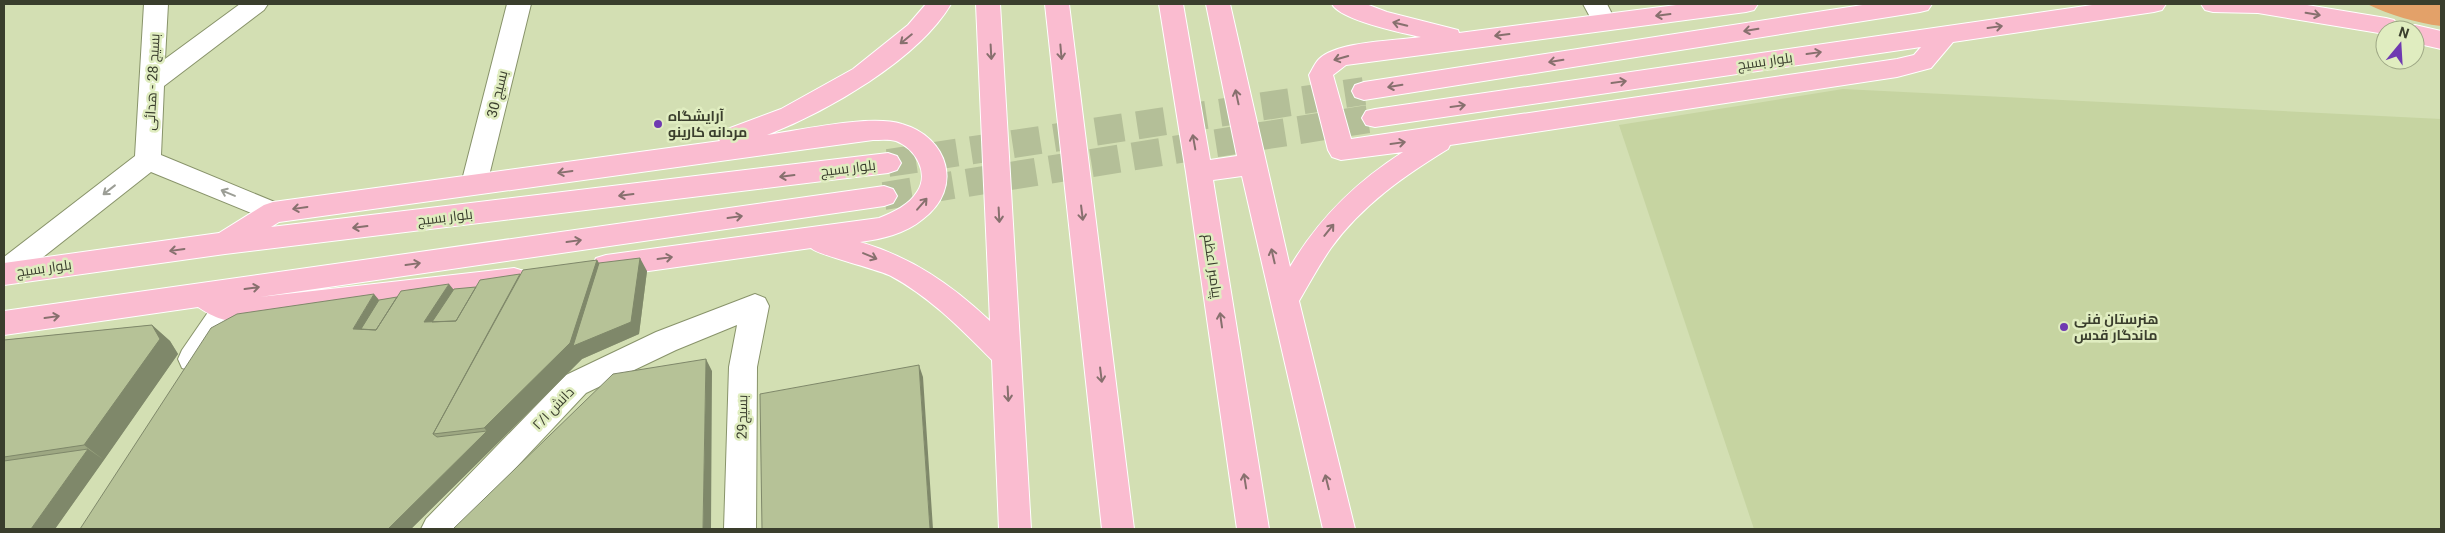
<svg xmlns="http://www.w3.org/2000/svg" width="2445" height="533" font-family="Roboto,Cairo,sans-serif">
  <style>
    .built { fill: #c6d4a1 }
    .green { fill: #e3a169 }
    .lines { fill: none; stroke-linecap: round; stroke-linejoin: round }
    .primary-tunnel { stroke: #b4bf98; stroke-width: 28; stroke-dasharray: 28 14; stroke-linecap: butt }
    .street-casing { stroke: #88936a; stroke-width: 2 }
    .primary-casing { stroke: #fff; stroke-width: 2 }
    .street { fill: #fff; fill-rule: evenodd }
    .primary { fill: #fabcd0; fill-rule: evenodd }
    .wall { fill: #9da782 }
    .shaded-wall { fill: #7f886a }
    .building { fill: #b6c297; stroke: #7f886a }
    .oneway { stroke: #87706e }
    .oneway2 { stroke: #9c9e96 }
    .poi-dot { fill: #6f3ab1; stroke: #e0edc0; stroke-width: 2 }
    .labels { text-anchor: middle; stroke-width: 5; stroke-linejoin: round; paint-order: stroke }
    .street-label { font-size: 14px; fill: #3a3e2d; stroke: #e0edc0 }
    .poi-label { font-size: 14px; font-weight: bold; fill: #3a3e2d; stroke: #e0edc0; text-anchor: start }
  </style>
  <rect width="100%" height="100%" fill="#d3dfb3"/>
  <!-- built -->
  <path class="built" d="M1843,89L2441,119V529H1754L1619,125Z"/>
  <!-- green -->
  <path class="green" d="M2367,4H2441V26C2416,23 2390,15 2367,4Z"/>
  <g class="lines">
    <!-- primary-tunnel -->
    <path class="primary-tunnel" d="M888,163L1364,91
      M884,196L1375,118"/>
    <!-- street casing -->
    <g class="street-casing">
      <path id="street" d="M144,4H168L165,59L240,4H268L264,10L164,86L161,155L282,205L286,212L282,219L273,222L151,172L14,280L4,283V257L135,156Z
        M507,4H531L487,184L483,191L474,194L465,191L461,184Z
        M1583,4H1607L1616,22L1612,28L1604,30L1596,28Z
        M755,294L765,298L769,306L757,367L756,529H724L729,367L737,325L676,350L586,393L458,529H421L426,519L566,375L656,332Z
        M225,298L235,302L239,310L235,318L202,368L192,371L182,368L178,359L182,350L215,302Z"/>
    </g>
    <!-- primary casing -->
    <g class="primary-casing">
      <path id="primary" d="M926,4H951C918,60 826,112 767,135C801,130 871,114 902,124C948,137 964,188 923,219C905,234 882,239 860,242C911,257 951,284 990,321L976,4H1000L1031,529H999L992,360C961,329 930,297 891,276C875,268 817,255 811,248L606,277L596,274L592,266L596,258L606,255L879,218C894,212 909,205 917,192C930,173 915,148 896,141C889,139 880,140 873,140L279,222L271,227L888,153L897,156L901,163L897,170L888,173L225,254L4,285V263L219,233L264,205L273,202L720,141L718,138L722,131L781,109L853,69L908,25Z
        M1045,4H1069L1134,529H1102Z
        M1159,4H1183L1210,160L1237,156L1206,4H1230L1290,267C1319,218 1356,182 1403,152L1341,160L1332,157L1328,150L1309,75C1312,70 1315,63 1319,59C1338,41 1395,41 1421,37C1402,33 1340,20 1332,4H1366L1387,12L1458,30L1459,33L1684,4H1758L1754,10L1746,12L1346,65L1333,75L1351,139L1897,59L1914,55L1921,47L1375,127L1366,125L1362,118L1366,111L1375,109L2099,4H2166L2162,10L2154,12L1953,42L1931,68L1897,77L1450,145L1448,149C1404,176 1362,205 1331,248C1319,265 1309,284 1299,301L1355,529H1323L1242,176L1213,180L1269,529H1237L1186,172Z
        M1869,4H1932L1928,10L1920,12L1364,100L1355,97L1352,91L1355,85L1364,82Z
        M2201,4H2301L2386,18L2394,20L2398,26L2396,30H2385V34L2258,13L2213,12L2205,10Z
        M2415,25L2441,31V49L2415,43V30H2405Z
        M884,186L893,189L897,196L893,203L884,206L260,297L514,268L524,271L528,279L524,287L514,290L264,321C233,321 225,325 198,307L4,335V311Z"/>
    </g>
    <!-- street -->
    <use href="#street" class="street"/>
    <!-- primary -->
    <use href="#primary" class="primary"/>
  </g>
  <!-- wall -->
  <path class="wall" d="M597,260L599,263L647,271L639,334L582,359L411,529L379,300L476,287L520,274Z
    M152,325L170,341L178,354L55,529H4V340Z"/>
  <!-- shaded-wall -->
  <path class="shaded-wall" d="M640,258L647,271L639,334L582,359L498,443L484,428L597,260L607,276Z
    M449,284L459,296L434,334L424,322Z
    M374,294L385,307L364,341L353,329Z
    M152,325L170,341L178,354L104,460L84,445Z
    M706,359L712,371L711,529H703Z
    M919,365L923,377L933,529H930Z
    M487,431L498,443L411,529H388Z
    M88,449L104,460L55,529H31Z"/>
  <!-- building -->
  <path class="building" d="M640,258L631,322L573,346L599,263Z
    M597,260L570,343L484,428L433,434L523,270Z
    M520,274L433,434L437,437L487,431L388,529H80L211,328L237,314L374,294L353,329L376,330L401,291L449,284L424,322L456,321L480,280Z
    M476,287L456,321L432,322L454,289Z
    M397,297L376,330L361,329L379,300Z
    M152,325L160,339L84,445L4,457V340Z
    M706,359L703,529H453L613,374Z
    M919,365L930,529H762L760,394Z
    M88,449L31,529H4V461Z"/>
  <!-- one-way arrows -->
  <defs><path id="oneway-shaft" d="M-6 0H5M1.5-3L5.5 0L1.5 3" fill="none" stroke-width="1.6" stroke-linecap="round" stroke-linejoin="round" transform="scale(1.25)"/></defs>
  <g class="oneway">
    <use href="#oneway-shaft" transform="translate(2313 14) rotate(9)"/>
    <use href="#oneway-shaft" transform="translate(1663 15) rotate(173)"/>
    <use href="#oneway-shaft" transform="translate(1400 24) rotate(-166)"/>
    <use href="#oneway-shaft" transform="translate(1995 27) rotate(-8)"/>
    <use href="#oneway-shaft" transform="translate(1751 30) rotate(171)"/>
    <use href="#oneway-shaft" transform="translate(1502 35) rotate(173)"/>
    <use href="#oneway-shaft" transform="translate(906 39) rotate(141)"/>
    <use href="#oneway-shaft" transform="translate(991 52) rotate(87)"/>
    <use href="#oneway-shaft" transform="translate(1061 52) rotate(85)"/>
    <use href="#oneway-shaft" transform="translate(1814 53) rotate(-8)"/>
    <use href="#oneway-shaft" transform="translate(1341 58) rotate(164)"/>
    <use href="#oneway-shaft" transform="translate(1556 61) rotate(171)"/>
    <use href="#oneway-shaft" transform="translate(1619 82) rotate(-8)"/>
    <use href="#oneway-shaft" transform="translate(1395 86) rotate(171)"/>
    <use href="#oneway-shaft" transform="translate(1237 97) rotate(-102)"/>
    <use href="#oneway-shaft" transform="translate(1458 106) rotate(-8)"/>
    <use href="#oneway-shaft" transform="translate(1194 142) rotate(-100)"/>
    <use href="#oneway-shaft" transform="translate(1398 143) rotate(-8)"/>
    <use href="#oneway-shaft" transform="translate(565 172) rotate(172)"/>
    <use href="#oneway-shaft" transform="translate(787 176) rotate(173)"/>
    <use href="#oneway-shaft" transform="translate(626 195) rotate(173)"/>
    <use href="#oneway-shaft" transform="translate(922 204) rotate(-49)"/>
    <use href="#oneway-shaft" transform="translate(300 208) rotate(172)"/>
    <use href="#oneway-shaft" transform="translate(1082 213) rotate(83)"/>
    <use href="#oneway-shaft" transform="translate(999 215) rotate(87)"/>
    <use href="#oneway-shaft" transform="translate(735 217) rotate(-8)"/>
    <use href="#oneway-shaft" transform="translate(360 227) rotate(173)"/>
    <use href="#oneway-shaft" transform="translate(1329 230) rotate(-51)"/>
    <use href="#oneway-shaft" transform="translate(574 241) rotate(-8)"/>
    <use href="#oneway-shaft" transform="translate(177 250) rotate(172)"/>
    <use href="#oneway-shaft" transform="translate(870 256) rotate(23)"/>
    <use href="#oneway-shaft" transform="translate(1273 256) rotate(-103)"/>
    <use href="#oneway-shaft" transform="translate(665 258) rotate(-8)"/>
    <use href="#oneway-shaft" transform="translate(413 264) rotate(-8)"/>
    <use href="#oneway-shaft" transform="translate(252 288) rotate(-8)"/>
    <use href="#oneway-shaft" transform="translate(52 317) rotate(-8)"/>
    <use href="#oneway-shaft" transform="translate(1221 320) rotate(-98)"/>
    <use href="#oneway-shaft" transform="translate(1101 375) rotate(83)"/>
    <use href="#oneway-shaft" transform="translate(1008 394) rotate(87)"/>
    <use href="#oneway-shaft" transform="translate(1245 481) rotate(-99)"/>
    <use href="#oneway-shaft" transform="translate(1327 482) rotate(-104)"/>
  </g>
  <g class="oneway2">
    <use href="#oneway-shaft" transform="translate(109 190) rotate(142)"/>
    <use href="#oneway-shaft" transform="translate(228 193) rotate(-157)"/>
  </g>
  <!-- markers -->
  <g class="poi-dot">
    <circle cx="658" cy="124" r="5"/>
    <circle cx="2064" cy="327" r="5"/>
  </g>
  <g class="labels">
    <!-- street labels -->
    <g class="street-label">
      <text transform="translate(1765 61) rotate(-8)" y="5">بلوار بسیج</text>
      <text transform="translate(152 82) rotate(-87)" y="5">بسیج 28 - هدائی</text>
      <text transform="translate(497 94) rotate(-76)" y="5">بسیج 30</text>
      <text transform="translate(848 168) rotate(-7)" y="5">بلوار بسیج</text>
      <text transform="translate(445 217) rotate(-7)" y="5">بلوار بسیج</text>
      <text transform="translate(1213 266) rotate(82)" y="5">پیامبر اعظم</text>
      <text transform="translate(44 268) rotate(-8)" y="5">بلوار بسیج</text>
      <text transform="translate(553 408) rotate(-46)" y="5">دانش ۲/۱</text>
      <text transform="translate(742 417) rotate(-89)" y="5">بسیج29</text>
    </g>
    <!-- poi labels -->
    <g class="poi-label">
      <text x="668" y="121">آرایشگاه<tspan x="668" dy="16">مردانه کارینو</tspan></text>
      <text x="2074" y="324">هنرستان فنی<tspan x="2074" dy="16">ماندگار قدس</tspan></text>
    </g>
  </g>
  <!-- border -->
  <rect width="2445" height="533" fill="none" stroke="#3a3e2d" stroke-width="10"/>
  <!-- north arrow -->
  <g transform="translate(2400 45) rotate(18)"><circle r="24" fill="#e0edc0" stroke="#9ea785"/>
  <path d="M0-4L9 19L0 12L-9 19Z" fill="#6f3ab1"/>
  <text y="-8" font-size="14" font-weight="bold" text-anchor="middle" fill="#3a3e2d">N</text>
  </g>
</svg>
